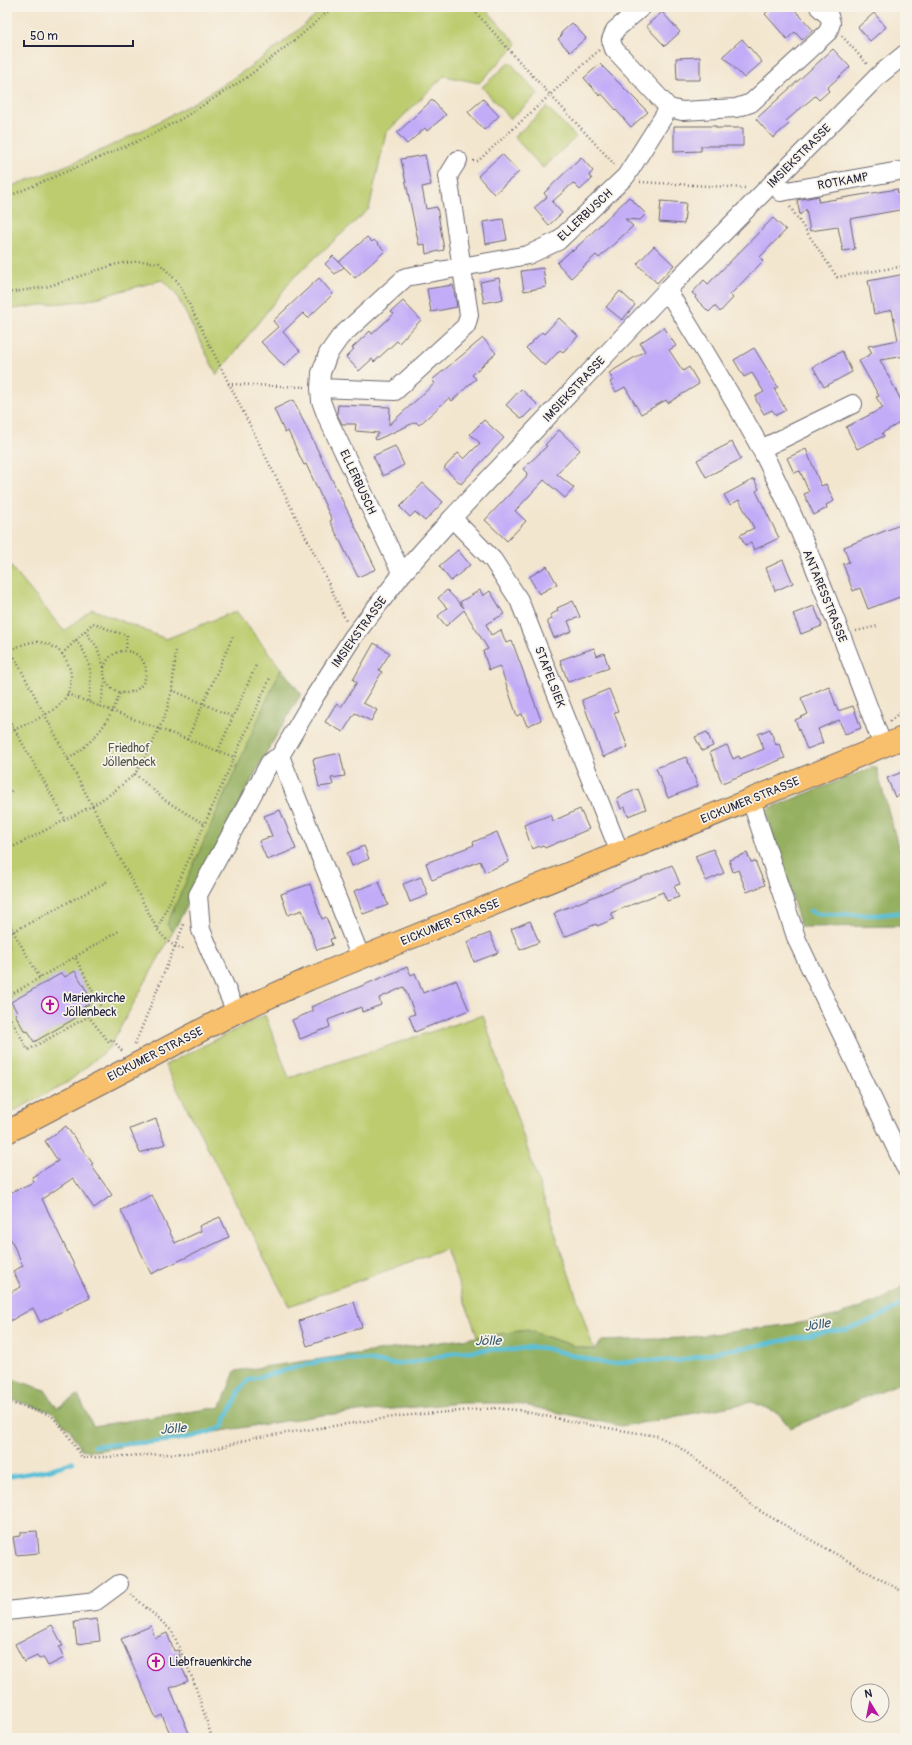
<svg xmlns="http://www.w3.org/2000/svg" width="912" height="1745" font-family="Pangolin,sans-serif">
  <style>
    .green { fill: #bccc6e; stroke: #6f7754 }
    .forest { fill: #95b061; stroke: #5c694e }
    .lines { fill: none; stroke-linecap: round; stroke-linejoin: round }
    .stream { stroke: #5abfd7; stroke-width: 4.5 }
    .building { fill: #c2acf8 }
    .minor-casing { stroke: #6b676f; stroke-width: 20 }
    .major-casing { stroke: #6b676f; stroke-width: 24 }
    .path { stroke: #6b676f; stroke-width: 2.5; stroke-dasharray: 1 3; stroke-linecap: butt }
    .minor { stroke: #fff; stroke-width: 18 }
    .major { stroke: #f8bf6c; stroke-width: 22 }
    .labels { text-anchor: middle; stroke-width: 3.5; stroke-linejoin: round; paint-order: stroke }
    .street-label { font-size: 12px; fill: #22223b; stroke: #f7f3e8 }
    .park-label { font-size: 12px; fill: #50554a; stroke: #f7f3e8 }
    .poi-label { font-size: 12px; fill: #22223b; stroke: #f7f3e8; text-anchor: start }
    .water-label { font-size: 13px; font-style: italic; fill: #365972; stroke: #f7f3e8 }
  </style>
  <rect width="100%" height="100%" fill="#f7f3e8"/>
  <filter id="ink" filterUnits="userSpaceOnUse"><feTurbulence type="fractalNoise" baseFrequency=".025" numOctaves="2"/><feDisplacementMap in="SourceGraphic" scale="8" xChannelSelector="R" yChannelSelector="G"/><feConvolveMatrix kernelMatrix="1 2 1 2 8 2 1 2 1" color-interpolation-filters="sRGB"/></filter>
  <filter id="wash" filterUnits="userSpaceOnUse"><feTurbulence type="fractalNoise" baseFrequency=".012" numOctaves="4" result="noise"/><feDisplacementMap in="SourceGraphic" scale="16" xChannelSelector="R" yChannelSelector="G"/><feGaussianBlur stdDeviation="0.9" result="paint"/><feColorMatrix in="noise" values="0 0 0 0 0 0 0 0 0 0 0 0 0 0 0 0 0 1.4 0 .05"/><feComposite in="paint" operator="in"/></filter>
  <g filter="url(#wash)">
    <rect width="100%" height="100%" fill="#f3e6cf"/>
    <!-- green -->
    <path class="green" d="M324,7H484L517,44L479,83L444,76L386,133L369,209L294,277L217,375L175,292L162,280L84,301L41,305L7,310V188C41,175 76,163 108,147C186,110 262,66 324,7Z
      M510,62L538,94L510,119L482,87Z
      M547,107L576,137L543,168L514,137Z
      M7,562L64,631L92,609L166,639L236,611L301,694L263,758L174,930L109,1048L68,1082L12,1112L7,1111Z
      M265,1015L289,1078L483,1015L594,1350L574,1346L527,1330L478,1338L446,1249L289,1306L165,1065Z"/>
    <!-- forest -->
    <path class="forest" d="M281,668L301,694L263,758L174,930H171L167,924Z
      M876,766L899,850L905,848V926L801,927L765,810Z
      M905,1285V1381L790,1428L778,1413L752,1402L653,1421L621,1426L514,1403H461L323,1415L94,1451L81,1449L70,1430L52,1412L7,1398V1377L45,1390L57,1408L78,1395L93,1426L221,1407L235,1371L527,1330L574,1346L594,1350L602,1341L681,1338L801,1323L840,1315L885,1298Z"/>
    <g class="lines">
      <!-- stream -->
      <path class="stream" d="M810,911L818,914L878,915L905,912
        M94,1446C134,1442 189,1444 224,1426L225,1419L236,1400L239,1391L248,1380L317,1362L339,1359L366,1360L392,1364L414,1362L458,1352L497,1349L513,1350L531,1347L544,1348L608,1364L653,1360L678,1361L726,1350L755,1346L831,1331L845,1330L876,1319L905,1302
        M7,1477L48,1470L73,1462"/>
    </g>
    <g id="blocks">
      <!-- building -->
      <path class="building" d="M772,7H792L813,30L802,40L795,32L787,39L765,14Z
        M662,12L680,32L665,46L646,26Z
        M874,13L886,27L870,41L858,27Z
        M572,23L586,38L570,52L558,39L562,35L561,33Z
        M742,39L762,62L744,78L723,56Z
        M833,49L850,67L827,88L829,91L819,100L815,96L786,121L789,124L773,138L756,119Z
        M700,57V80H677L676,58Z
        M600,64L648,112L631,127L602,94L600,96L584,78Z
        M483,99L499,116L484,130L468,112Z
        M432,100L446,115L427,131L425,128L407,144L397,133Z
        M674,126H716V128H743V146H701V151L674,152Z
        M502,154L519,172L494,194L478,176Z
        M425,155L431,185L422,187L426,209L437,207L444,250L426,254L425,244L419,245L401,159Z
        M581,157L593,171L589,175L592,179L580,190L573,183L552,202L562,213L549,225L534,208L547,197L544,193Z
        M897,189L898,194L905,193V209L850,219L855,249L843,251L838,227L810,231L806,209L800,215L797,200L819,196L818,202Z
        M629,197L646,214L640,220L625,219L633,226L599,258L596,255L571,278L557,263L572,250L573,251Z
        M661,201L686,203L684,224L659,222Z
        M773,218L786,230L760,257L763,261L730,295L733,298L720,312L715,306L709,312L695,298L696,296L692,293L704,280L708,284Z
        M503,219L507,240L486,244L483,222Z
        M367,237L372,242L374,240L385,251L355,278L339,262Z
        M654,246L674,265L657,283L637,264Z
        M333,256L344,267L335,274L325,264Z
        M543,268L546,287L524,291L521,271Z
        M905,274V356L880,360L905,408V420L882,433L884,436L857,449L846,427L883,408L876,397L879,396L859,361L872,353L868,346L898,340L892,310L874,314L868,281Z
        M319,278L333,294L308,318L303,313L283,332L300,351L284,366L261,342L278,327L279,328L273,321Z
        M499,278L503,299L484,303L480,282Z
        M453,285L457,307L431,312L427,289Z
        M620,291L635,305L622,320L606,307Z
        M403,301L421,320L399,343L397,341L374,362L372,359L359,371L346,357L354,349L352,348L370,331L372,334L394,314L391,312Z
        M559,318L578,336L563,352L560,350L545,366L526,348L542,332L544,334Z
        M664,327L676,346L669,350L683,371L689,367L699,384L668,403L666,400L641,414L625,387L616,392L610,382L613,380L609,373L645,351L640,343Z
        M483,338L496,353L472,375L476,379L471,383L452,401L449,398L419,425L416,422L376,440L375,438L379,433L355,431L356,424H342L337,414L338,405L390,407L389,425L435,383L432,380Z
        M754,348L778,387L774,389L786,410L776,415L772,410L764,414L756,400V396L764,392L752,373L744,377L734,360Z
        M842,351L852,372L824,387L813,367Z
        M521,389L537,404L522,419L506,405Z
        M293,400L376,569L358,577L330,521L332,520L306,464L304,465L288,431L285,433L274,409Z
        M484,420L504,438L461,484L444,468L458,453L464,459L480,443L470,434Z
        M559,430L580,450L557,474L574,488L565,498L544,480L515,511L526,521L507,541L485,520L526,477L527,473L523,469L547,446L545,445Z
        M732,442L741,459L706,477L697,460Z
        M395,446L404,465L383,476L373,456Z
        M806,449L821,486L826,484L834,501L826,505L827,508L814,515L804,494L809,492L800,471L794,473L787,458Z
        M754,479L759,489L756,491L779,538L754,550L751,543L745,545L740,535L754,528L739,500L730,505L724,495Z
        M423,483L443,502L425,521L415,512L410,517L400,507Z
        M905,523V595L868,609L860,588L853,591L843,564L849,562L844,547Z
        M458,550L470,565L451,581L439,566Z
        M783,560L793,583L775,591L766,568Z
        M547,566L557,584L539,594L529,577Z
        M447,590L464,608L460,602L480,590L483,596L490,591L504,614L486,624L491,635L501,630L506,643L512,641L541,720L527,726L522,714L517,716L500,666L489,670L483,651L488,649L464,610L446,626L438,616L447,608L438,598Z
        M573,601L580,617L568,621L572,631L554,638L547,621L552,619L550,615L558,611L557,608Z
        M814,606L822,626L801,634L793,614Z
        M374,643L390,653L379,670L382,672L363,703L377,710L371,721L355,713L343,732L325,722L336,704L341,707L357,682L353,680Z
        M594,648L597,656L604,653L609,668L568,682L560,660Z
        M829,686L838,711L853,706L861,728L845,734L839,720L818,729L823,743L807,749L795,720L808,714L801,698Z
        M609,689L618,711L614,713L628,747L603,757L582,700Z
        M770,729L776,745L779,744L785,758L722,783L710,752L727,745L733,759L739,756L740,759L764,749L758,734Z
        M707,732L713,746L702,751L695,737Z
        M340,753L345,776L331,778L333,785L319,787L313,759Z
        M686,757L698,786L668,798L656,768Z
        M905,771V793L895,797L887,778Z
        M638,789L646,809L628,816L625,807L621,809L617,798Z
        M580,809L589,829L545,848L543,845L532,849L524,825L550,815L553,821Z
        M280,810L296,849L267,860L259,841L272,836L264,816Z
        M497,832L509,862L485,872L480,861L432,880L426,863L474,845L473,842Z
        M364,846L369,859L352,866L347,853Z
        M713,849L724,873L706,881L695,856Z
        M747,853L751,862L755,861L765,885L747,892L738,870L733,872L729,860Z
        M672,865L680,884L674,886L679,897L667,901L663,892L611,913L614,919L597,926L596,924L564,937L554,914L556,912Z
        M421,877L428,895L410,902L403,884Z
        M379,882L388,905L363,914L354,891Z
        M310,884L322,919L326,917L334,938L330,939L332,945L317,950L302,910L288,915L281,894Z
        M530,921L539,942L520,950L511,929Z
        M490,933L498,953L474,962L467,942Z
        M407,967L411,975L415,973L423,993L456,980L469,1010L415,1032L409,1016L415,1014L404,987L379,998L381,1005L362,1012L361,1007L328,1020L330,1027L300,1039L292,1020L313,1011L311,1007Z
        M75,971L93,1002L83,1007L86,1012L34,1042L28,1031L25,1032L15,1014L17,1012L11,1002L62,973L65,977Z
        M156,1119L165,1144L140,1153L130,1129Z
        M66,1126L93,1164L91,1165L112,1195L94,1208L73,1178L42,1199L90,1298L40,1322L33,1308L10,1321L7,1315V1294L21,1287L13,1271L23,1266L7,1231V1194L34,1182L32,1177L58,1161L45,1141Z
        M152,1195L175,1243L201,1231L199,1226L220,1217L229,1237L151,1274L121,1210Z
        M354,1302L362,1327L307,1346L299,1321Z
        M37,1531L39,1553L16,1555L13,1537L21,1536V1532Z
        M97,1619L100,1641L77,1644L74,1622Z
        M52,1625L63,1646L59,1647L64,1658L48,1666L43,1657L39,1659L37,1656L24,1662L15,1644Z
        M151,1626L155,1638L167,1633L174,1651L178,1650L182,1662L180,1663L188,1681L170,1688L191,1738H172L162,1715L156,1718L121,1639Z"/>
    </g>
  </g>
  <g filter="url(#ink)">
    <use href="#blocks" fill-opacity="0" stroke="#6b676f" stroke-width="1"/>
    <g class="lines">
      <!-- minor casing -->
      <g class="minor-casing">
        <path id="minor" d="M642,7L615,30L611,40L614,49L669,108L682,111L736,108L751,103L828,32L831,23L829,16L819,7
          M781,192L905,170
          M667,290C699,342 732,395 761,449C810,544 845,647 883,746
          M320,388L395,391L466,326L469,315L448,176L458,160
          M761,449L853,404
          M452,518L493,560L519,600L620,853
          M402,574L327,417L321,401L320,388L321,373L328,354L340,337L406,277L528,255L558,241L626,176L669,108
          M280,756L361,958
          M751,800L797,940L905,1167
          M236,1012L201,930L198,895L270,762L280,756L315,696L353,637L402,574L452,518L667,290L878,76L905,54
          M7,1611L96,1601L119,1584"/>
      </g>
      <!-- major casing -->
      <g class="major-casing">
        <path id="major" d="M7,1132L236,1012L309,979L905,737"/>
      </g>
      <!-- path -->
      <path class="path" d="M471,7L518,60L615,165
        M842,36L868,65
        M473,161H478L599,50
        M640,182L745,188
        M7,197L145,138L183,118L246,78L300,36L333,7
        M790,207L837,277L905,266
        M7,293L46,287L117,264L141,261L159,263L178,282L317,559L346,621
        M228,384L305,387
        M85,631L97,647L104,667
        M856,631L878,626
        M76,640C92,660 93,678 88,702
        M7,643L157,929C166,940 171,946 185,950
        M104 672a21 21 0 1 1 42 0a21 21 0 1 1-42 0Z
        M7,652C17,647 27,641 39,642C67,645 81,679 63,701C52,715 23,725 7,733
        M62,654L93,623L112,631L127,635L126,651
        M172,690L233,717
        M67,694L234,757
        M100,707L105,682
        M7,716L65,819
        M890,721L902,711L905,704
        M187,740L233,636
        M218,751L257,663
        M68,759C93,743 110,722 120,693
        M135,774L166,801L204,824
        M7,793L13,790
        M7,850L92,806L112,793L135,774L150,749L166,713L172,690L176,651
        M7,921L40,978
        M158,928L270,678
        M7,935L108,881
        M7,997L119,931
        M7,1012L28,1050L102,1009L75,957
        M88,1016L109,1042L112,1039L123,1052
        M135,1044L184,924
        M7,1402L51,1415L67,1433L82,1458L188,1453L211,1450L253,1438L400,1416L496,1408L517,1410L583,1424L657,1436L676,1445L737,1490L758,1510L905,1593
        M131,1594L172,1631L194,1682L212,1738"/>
      <!-- minor -->
      <use href="#minor" class="minor"/>
      <!-- major -->
      <use href="#major" class="major"/>
    </g>
  </g>
  <!-- icons -->
  <defs>
    <g id="church-ring" transform="scale(0.9)"><circle r="9.5" fill="#f7f3e8" stroke="#b5179e" stroke-width="1.5"/><path d="M-1.2-6h2.4v3.5h3.3v2.4h-3.3V6h-2.4V-.1h-3.3v-2.4h3.3Z" fill="#b5179e"/></g>
  </defs>
  <g fill-rule="evenodd">
    <use href="#church-ring" x="50" y="1005"/>
    <use href="#church-ring" x="156" y="1662"/>
  </g>
  <g class="labels">
    <!-- street labels -->
    <g class="street-label">
      <text transform="translate(799 156) rotate(-45)" y="4">IMSIEKSTRASSE</text>
      <text transform="translate(843 181) rotate(-10)" y="4">ROTKAMP</text>
      <text transform="translate(585 215) rotate(-43)" y="4">ELLERBUSCH</text>
      <text transform="translate(574 389) rotate(-47)" y="4">IMSIEKSTRASSE</text>
      <text transform="translate(358 482) rotate(65)" y="4">ELLERBUSCH</text>
      <text transform="translate(825 596) rotate(68)" y="4">ANTARESSTRASSE</text>
      <text transform="translate(359 632) rotate(-54)" y="4">IMSIEKSTRASSE</text>
      <text transform="translate(550 677) rotate(69)" y="4">STAPELSIEK</text>
      <text transform="translate(750 800) rotate(-22)" y="4">EICKUMER STRASSE</text>
      <text transform="translate(450 922) rotate(-22)" y="4">EICKUMER STRASSE</text>
      <text transform="translate(155 1054) rotate(-27)" y="4">EICKUMER STRASSE</text>
    </g>
    <!-- park labels -->
    <g class="park-label">
      <text x="129" y="752">Friedhof<tspan x="129" dy="14">Jöllenbeck</tspan></text>
    </g>
    <!-- poi labels -->
    <g class="poi-label">
      <text x="63" y="1002">Marienkirche<tspan x="63" dy="14">Jöllenbeck</tspan></text>
      <text x="169" y="1666">Liebfrauenkirche</text>
    </g>
    <!-- water labels -->
    <g class="water-label">
      <text transform="translate(817 1324) rotate(-9)" y="5">Jölle</text>
      <text transform="translate(488 1340) rotate(-1)" y="5">Jölle</text>
      <text transform="translate(173 1428) rotate(-5)" y="5">Jölle</text>
    </g>
  </g>
  <!-- margin -->
  <rect width="912" height="1745" fill="none" stroke="#f7f3e8" stroke-width="24"/>
  <!-- north arrow -->
  <g transform="translate(870 1703) rotate(350)"><circle r="19" fill="#f7f3e8" stroke="#a29fa3"/>
  <path d="M0-3L7 15L0 10L-7 15Z" fill="#b5179e"/>
  <text y="-6" font-size="11" font-weight="bold" text-anchor="middle" fill="#22223b">N</text>
  </g>
  <!-- scale -->
  <path d="M24 40v6h109v-6" fill="none" stroke="#22223b" stroke-width="2"/>
  <text x="30" y="40" font-size="12" fill="#22223b" stroke="#f7f3e8" stroke-width="3" paint-order="stroke">50 m</text>
</svg>
